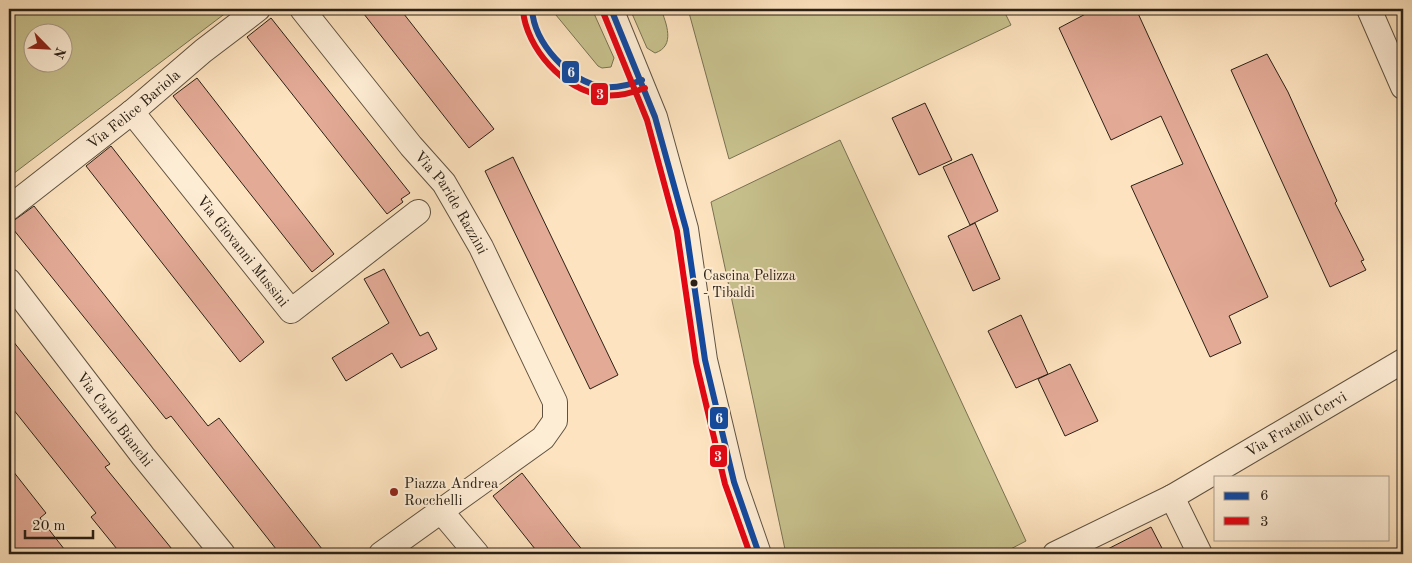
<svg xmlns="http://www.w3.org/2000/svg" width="1412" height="563" font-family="'Old Standard TT',serif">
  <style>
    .green { fill: #c7c18d; stroke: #797152; fill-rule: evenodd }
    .building { fill: #e3aa96; stroke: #2b2116 }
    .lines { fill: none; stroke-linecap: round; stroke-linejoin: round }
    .minor-casing { stroke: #605240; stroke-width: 26 }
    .minor { stroke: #feedd5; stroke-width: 24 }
    .bus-1-casing { stroke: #feedd5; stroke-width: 10 }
    .bus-2-casing { stroke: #feedd5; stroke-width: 10 }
    .bus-1 { stroke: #13499f; stroke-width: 6 }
    .bus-2 { stroke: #e30613; stroke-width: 6 }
    .bus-dot { fill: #2b2116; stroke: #feedd5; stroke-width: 2 }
    .poi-dot { fill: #8f2418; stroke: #feedd5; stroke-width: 2 }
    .labels { text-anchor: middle; stroke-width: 4; stroke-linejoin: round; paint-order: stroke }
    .bus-label { font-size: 14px; fill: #2b2116; stroke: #feedd5; text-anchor: start }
    .street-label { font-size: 15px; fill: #2b2116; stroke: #feedd5 }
    .poi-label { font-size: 15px; fill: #2b2116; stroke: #feedd5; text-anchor: start }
    .line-badge { stroke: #feedd5; stroke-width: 2 }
    .badge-label { font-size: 14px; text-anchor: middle; font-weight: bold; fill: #fff }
  </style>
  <rect width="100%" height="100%" fill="#fde3bf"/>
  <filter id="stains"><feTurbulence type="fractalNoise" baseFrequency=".004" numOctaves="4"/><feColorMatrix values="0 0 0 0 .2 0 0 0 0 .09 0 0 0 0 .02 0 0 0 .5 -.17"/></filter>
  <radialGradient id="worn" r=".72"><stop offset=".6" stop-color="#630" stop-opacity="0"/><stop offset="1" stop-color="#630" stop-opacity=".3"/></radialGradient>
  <!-- green -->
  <path class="green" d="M9,9H231L9,177ZM62,32V62H32V32Z
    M551,9H592L614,58L611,67L602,68L598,66Z
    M630,9H661C666,23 676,46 655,53L647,48Z
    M688,9H1003L1011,25L729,159Z
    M840,140L1026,541L1001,554H786L711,202Z"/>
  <!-- building -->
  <path class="building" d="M360,9H400L494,129L469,148Z
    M1095,9H1136L1268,297L1229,316L1241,343L1210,357L1131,186L1183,164L1161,116L1111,140L1059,28Z
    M271,18L410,193L401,199L403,202L387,214L247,37Z
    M1267,54L1288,92L1337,201L1335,203L1364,260L1361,261L1366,270L1330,287L1231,70Z
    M197,78L334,254L312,272L173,96Z
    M925,103L952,160L919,175L892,118Z
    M111,146L264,342L240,362L86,166Z
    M972,154L998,211L970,225L943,167Z
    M513,157L618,375L590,389L485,171Z
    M34,206L208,426L219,418L326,554H280L171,416L166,419L9,224Z
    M975,223L1000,279L973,291L948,236Z
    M384,269L420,336L428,332L437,349L401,368L392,353L346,381L332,358L389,323L364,279Z
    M1021,315L1048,374L1016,388L988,331Z
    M9,336L110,464L105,467L176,554H121L91,517L96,513L9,404Z
    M1070,364L1098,421L1065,436L1038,379Z
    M9,466L46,513L40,518L68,554H9Z
    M522,473L574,540L586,554H539L493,496Z
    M1151,527L1165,554H1098Z"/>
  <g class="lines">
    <!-- minor casing -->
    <g class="minor-casing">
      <g id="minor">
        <path id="s1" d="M302,9L411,146L444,183L481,247L555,402V421L543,438L381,554"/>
        <path d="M611,9L655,117L686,229L705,360L734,482L759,554"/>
        <path d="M1369,9L1403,87"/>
        <path id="s2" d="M132,112L291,311L418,212"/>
        <path id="s3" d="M9,208L132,112L203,51L258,9"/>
        <path id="s4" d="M9,281L143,456L223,554"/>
        <path d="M1172,497L1200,554"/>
        <path d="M440,510L477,554"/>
        <path id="s5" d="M1055,554L1172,497L1403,361"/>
      </g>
    </g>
    <!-- minor -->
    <use href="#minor" class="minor"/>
    <!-- bus-1 casing -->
    <g class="bus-1-casing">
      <path id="bus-1" d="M532,9C534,43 569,82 604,87C617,88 630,85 642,80
        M611,9L655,117L686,229L705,360L734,482L759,554"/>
    </g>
    <!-- bus-2 casing -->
    <g class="bus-2-casing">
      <path id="bus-2" d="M523,10C526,48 564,91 603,95C618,97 632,93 645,88
        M603,12L647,120L677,231L696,362L725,484L750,554"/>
    </g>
    <!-- bus-1 -->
    <use href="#bus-1" class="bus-1"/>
    <!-- bus-2 -->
    <use href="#bus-2" class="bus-2"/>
  </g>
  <!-- markers -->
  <circle class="bus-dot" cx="694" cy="283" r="4.5"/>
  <circle class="poi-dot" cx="394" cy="492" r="5"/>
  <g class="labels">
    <!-- bus labels -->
    <g class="bus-label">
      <text x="703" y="280">Cascina Pelizza<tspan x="703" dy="17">- Tibaldi</tspan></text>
    </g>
    <!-- street labels -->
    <g class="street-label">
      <text dy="5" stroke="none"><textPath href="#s3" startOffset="159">Via Felice Bariola</textPath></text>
      <text dy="5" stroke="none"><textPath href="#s1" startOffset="245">Via Paride Razzini</textPath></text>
      <text dy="5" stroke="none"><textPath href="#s2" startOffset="178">Via Giovanni Mussini</textPath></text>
      <text dy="5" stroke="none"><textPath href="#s4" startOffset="174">Via Carlo Bianchi</textPath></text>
      <text dy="5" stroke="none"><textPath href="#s5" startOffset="274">Via Fratelli Cervi</textPath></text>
    </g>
    <!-- poi labels -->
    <g class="poi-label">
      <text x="404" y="488">Piazza Andrea<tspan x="404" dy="17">Rocchelli</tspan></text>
    </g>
  </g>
  <g class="line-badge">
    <rect x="561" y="60" width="19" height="24" rx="5" fill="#13499f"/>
    <rect x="590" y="82" width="19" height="24" rx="5" fill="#e30613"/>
    <rect x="709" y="406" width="20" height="24" rx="5" fill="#13499f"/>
    <rect x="709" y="444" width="19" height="24" rx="5" fill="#e30613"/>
  </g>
  <g class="badge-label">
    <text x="571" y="77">6</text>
    <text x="600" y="99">3</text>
    <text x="719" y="423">6</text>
    <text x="718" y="461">3</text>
  </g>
  <!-- margin -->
  <rect width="1412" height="563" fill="none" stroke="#fde3bf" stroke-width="30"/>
  <rect x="10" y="10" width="1392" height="543" fill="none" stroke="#2b2116" stroke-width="2.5"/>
  <rect x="15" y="15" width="1382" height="533" fill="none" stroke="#2b2116"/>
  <!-- legend -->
  <rect x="1214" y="476" width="175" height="65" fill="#feedd5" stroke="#aa9b89"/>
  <rect x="1224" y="492" width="25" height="8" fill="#13499f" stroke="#aa9b89"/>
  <text x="1260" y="500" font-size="15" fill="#2b2116">6</text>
  <rect x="1224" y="517" width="25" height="8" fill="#e30613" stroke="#aa9b89"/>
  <text x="1260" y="526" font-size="15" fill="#2b2116">3</text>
  <!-- north arrow -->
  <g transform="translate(48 48) rotate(114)"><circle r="24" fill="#feedd5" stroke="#aa9b89"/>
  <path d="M0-4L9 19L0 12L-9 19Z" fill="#8f2418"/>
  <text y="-8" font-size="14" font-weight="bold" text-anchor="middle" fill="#2b2116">N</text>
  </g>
  <!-- scale -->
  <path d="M25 530v8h68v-8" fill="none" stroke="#2b2116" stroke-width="2.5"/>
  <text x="32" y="530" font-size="15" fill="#2b2116" stroke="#feedd5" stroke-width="4" paint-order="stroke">20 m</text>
  <rect width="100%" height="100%" filter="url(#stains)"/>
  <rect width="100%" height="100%" fill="url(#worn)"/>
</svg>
